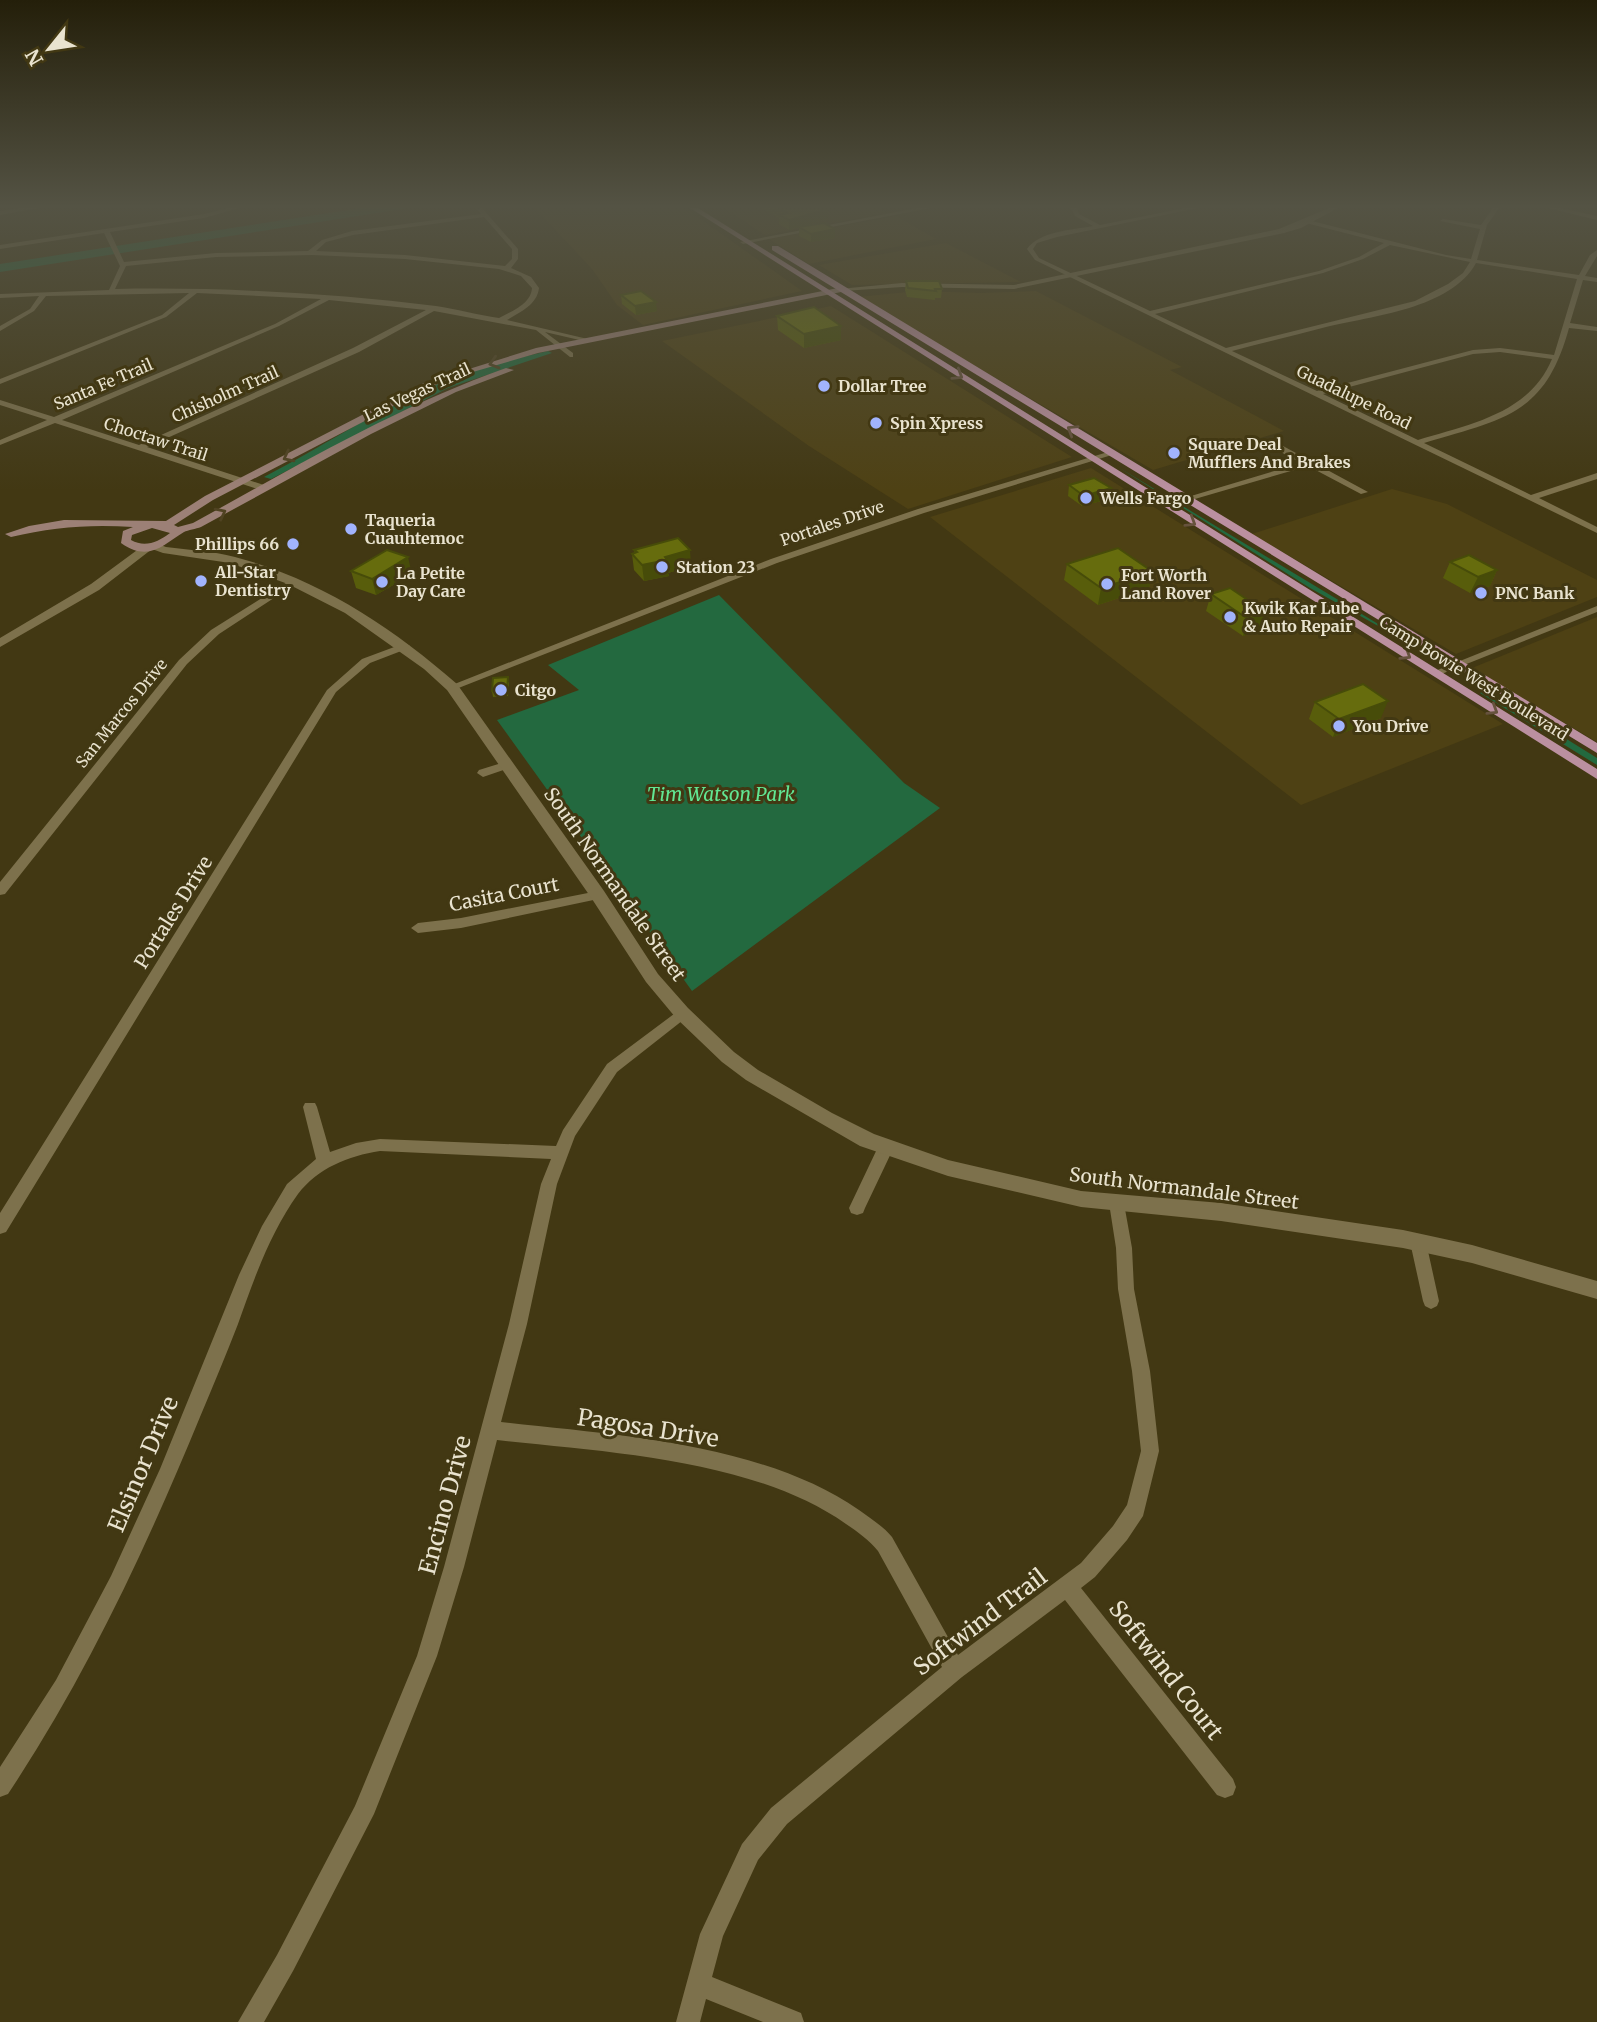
<svg xmlns="http://www.w3.org/2000/svg" width="1597" height="2022" font-family="Merriweather,serif">
  <style>
    .built { fill: #4e4114 }
    .green { fill: #23693f }
    .lines { fill: none; stroke-linecap: round; stroke-linejoin: round }
    .minor { fill: #7d714c; fill-rule: evenodd }
    .tertiary { fill: #7d714c; fill-rule: evenodd }
    .secondary { fill: #9c8076; fill-rule: evenodd }
    .primary { fill: #bb90a0; fill-rule: evenodd }
    .wall { fill: #585d0b }
    .shaded-wall { fill: #474c09 }
    .building { fill: #666c0d; stroke: #474c09; stroke-width: 2 }
    .oneway { stroke: #504322 }
    .oneway2 { stroke: #66523d }
    .poi-dot { fill: #a1b3fd; stroke: #423813; stroke-width: 2.5 }
    .labels { text-anchor: middle; stroke-width: 6; stroke-linejoin: round; paint-order: stroke }
    .far-street-label { font-size: 16px; fill: #e9e3cf; stroke: #423813 }
    .far-poi-label { font-size: 16px; font-weight: bold; fill: #e9e3cf; stroke: #423813; text-anchor: start }
    .park-label { font-size: 19px; font-style: italic; fill: #61e693; stroke: #423813 }
    .street-label { font-size: 19px; fill: #e9e3cf; stroke: #423813 }
    .near-street-label { font-size: 23px; fill: #e9e3cf; stroke: #423813 }
  </style>
  <rect width="100%" height="100%" fill="#423813"/>
  <!-- built -->
  <path class="built" d="M535,208H685L802,291L643,325L617,305L592,269Z
    M724,208H879L887,213L765,235Z
    M896,216L936,239L809,264L769,239Z
    M946,243L1021,282L852,285L819,265Z
    M918,291L980,293L1036,291L1182,367L1170,370L1284,431L1153,470L857,297Z
    M831,306L1072,457L908,509L809,446L662,341Z
    M1091,468L1503,724L1301,805L930,517Z
    M1392,489L1447,504L1597,580V597L1456,654L1252,534Z
    M1597,617V742L1472,668Z"/>
  <!-- green -->
  <path class="green" d="M361,208H409L0,272V264Z
    M548,351L552,353L448,388L271,479L264,477C329,443 391,401 460,375C488,365 519,358 548,351Z
    M1118,467L1423,651L1310,588Z
    M719,595L904,783L940,808L692,991L497,720L579,690L548,665Z
    M1486,689L1597,758V765L1480,693Z"/>
  <g class="lines">
    <!-- minor -->
    <path class="minor" d="M21,208H39L0,215V211Z
      M228,208H239L204,218L110,232L124,262L216,253L308,251L322,240L352,231L481,214L477,209L482,208L518,249V259L511,268L531,277L539,288C537,305 520,312 507,320L592,340L588,342L545,332L573,353V357H570L536,330L434,311L359,352L147,447L267,486V490L264,491L55,423L0,445V440L47,420L0,405V400L54,417L275,324L321,299L197,293L166,317L0,384V379L162,315L189,293L46,296L34,311L0,331V326L30,309L39,296L0,298V294L109,290L120,266L104,233L0,249V245L204,214ZM484,217L512,249V259L505,266L405,255L316,251L326,242L353,235ZM312,255L405,259L499,269L521,276L532,288C531,304 512,311 499,318C478,315 456,309 436,306C330,293 223,287 115,289L126,266L216,257ZM329,300L426,310L353,348L139,445L62,420L279,326Z
      M917,208H931L743,244L740,242Z
      M1071,208H1077L1079,214L1100,225L1185,208H1198L1057,237L1037,243L1033,249L1039,258L1150,311L1319,271L1359,257L1384,243L1306,223L1308,220L1446,255L1471,259L1480,229L1440,221L1443,219L1481,225L1493,208H1499L1487,225L1477,260L1579,275L1590,255L1597,250V256L1585,276L1597,278V282L1583,280L1570,323L1597,327V331L1569,328C1545,416 1503,419 1424,443L1531,495L1597,473V479L1539,498L1597,527V533L1035,260L1027,249C1040,231 1072,230 1093,226L1075,216ZM1390,245L1470,262L1463,273L1448,284L1415,301L1226,348L1155,314L1323,273L1363,259ZM1476,263L1577,279L1554,355L1500,348L1473,350L1317,391L1232,351C1263,343 1295,335 1326,327C1371,316 1451,309 1476,263ZM1500,352L1552,359C1529,414 1470,424 1418,440L1323,394L1473,354Z
      M1548,208H1560L1597,216V220Z
      M1277,446H1283L1368,492L1361,494L1308,466L1188,501L1181,499L1301,463L1277,450Z
      M1108,452L1115,454L924,513L777,563L456,689H448L447,687L771,559L918,509Z
      M289,581L297,583L219,634L187,664L5,894L0,895V882L179,660L211,630Z
      M1597,606V612L1439,675L1435,676L1430,673Z
      M405,643L410,646L409,648L370,663L336,692L6,1232L0,1234V1213L327,690L362,659Z
      M508,761L514,765L512,767L483,777L477,773L479,770Z
      M598,891L604,895L603,898L461,928L418,933L411,928L418,923L461,918Z
      M682,1008L689,1013L687,1017L617,1072L575,1136L557,1184L527,1324L501,1422C615,1435 763,1443 859,1510C871,1519 883,1526 892,1537L958,1655L1081,1563L1113,1526L1127,1505L1141,1451L1132,1371L1118,1289L1116,1248L1109,1203L1111,1198L1117,1196L1123,1198L1132,1248L1134,1289L1150,1371L1159,1451L1143,1516L1127,1540L1095,1577L1081,1588L1233,1779L1236,1787L1233,1795L1225,1798L1217,1795L1065,1600L962,1677L787,1824L758,1860L723,1936L712,1977L801,2013L804,2022H763L706,1999L700,2022H676L700,1934L742,1844L771,1808L942,1667L878,1551C869,1540 858,1532 846,1524C754,1459 606,1452 497,1440L464,1567L437,1656L374,1814L293,1971L264,2022H238L277,1955L355,1806L417,1656L444,1567L509,1324L541,1184L551,1159L380,1151C348,1156 318,1168 298,1194C270,1233 254,1279 238,1324C226,1355 213,1386 200,1417C146,1548 87,1675 8,1794L0,1797V1767L56,1680L111,1576L160,1469L239,1275L262,1226L287,1184L316,1159L303,1107L305,1103H315L317,1107L330,1152L356,1143L380,1139L556,1146L563,1130L607,1064Z
      M886,1141L891,1143L894,1147L865,1208L863,1213L857,1215L851,1213L849,1208L878,1147L881,1143Z
      M1418,1235L1424,1237L1426,1242L1439,1301L1437,1306L1431,1309L1425,1306L1423,1301L1410,1242L1412,1237Z"/>
    <!-- tertiary -->
    <path class="tertiary" d="M1329,208H1338L1301,228L1284,233L1014,289L902,287L843,291L839,289L902,283L1014,285L1279,229Z
      M155,543L166,547C189,550 212,551 235,557C319,579 392,627 457,684L604,891L658,974L688,1008L734,1052L758,1070L832,1113L874,1134L948,1160L1081,1191L1221,1203L1403,1230L1472,1245L1597,1281V1299L1472,1263L1403,1248L1221,1221L1081,1207L948,1176L860,1146L746,1080L722,1062L676,1018L646,982L592,899L447,690L424,669L345,613L288,584L230,563L163,553L152,549L99,590L0,647V638L91,584L144,545Z"/>
    <!-- secondary -->
    <path class="secondary" d="M843,287L846,291L538,353L459,376L430,387L213,500L174,525L178,527L193,523C295,467 396,407 506,368L514,370L456,392L371,434L201,527C196,529 188,530 184,532C164,544 149,563 121,543L123,531L133,527C91,524 52,527 11,537L5,534L29,526L64,520L166,521L205,496L424,383L536,348ZM152,528L170,533C158,542 145,548 131,540L132,535Z"/>
    <!-- primary -->
    <path class="primary" d="M690,208H698L1597,769V779Z
      M772,246H778L1597,743V753L772,250Z"/>
  </g>
  <!-- wall -->
  <path class="wall" d="M761,208H827L829,209L828,219L789,230L779,224V218Z
    M799,227L835,229V238L811,242L799,236Z
    M906,281L942,289L941,298H935V300L907,297L905,290Z
    M621,295L657,311L636,315L622,304Z
    M777,316L841,326V340L804,348L778,330Z
    M1069,485L1111,488L1109,499L1082,506L1068,496Z
    M634,550L691,566L668,573L669,576L644,581L634,570L632,554L635,553Z
    M1450,562L1497,570L1490,586L1470,593L1443,578Z
    M1067,564L1153,572L1149,588L1098,605L1064,580Z
    M351,571L412,574L376,595L356,588Z
    M1211,594L1262,629L1243,636L1206,611Z
    M509,682L508,696L493,697L492,691Z
    M1315,702L1381,718L1333,737L1309,719Z"/>
  <!-- shaded-wall -->
  <path class="shaded-wall" d="M829,209L828,219L789,230V220Z
    M835,229V238L811,242V234Z
    M656,302L657,311L636,315L635,306Z
    M841,326V340L804,348V334Z
    M1111,488L1109,499L1082,506L1084,496Z
    M690,550L691,566L668,573L669,576L644,581L642,565L665,557Z
    M408,557L412,574L376,595L372,579Z
    M1497,570L1490,586L1470,593L1478,577Z
    M1153,572L1149,588L1098,605L1101,588Z
    M1267,613L1262,629L1243,636L1248,619Z
    M1388,701L1381,718L1333,737L1339,719Z"/>
  <!-- building -->
  <path class="building" d="M779,208H827L829,209L789,220L779,215L788,213Z
    M824,223L835,229L811,234L799,227Z
    M906,281H939L942,289H935L936,291L908,288Z
    M641,291L656,302L635,306L621,295Z
    M814,307L841,326L804,334L777,316Z
    M1094,478L1111,488L1084,496L1069,485Z
    M678,538L690,550L665,557L667,560L642,565L632,554L637,552L634,550Z
    M1118,548L1153,572L1101,588L1067,564Z
    M387,550L408,557L372,579L351,571Z
    M1469,555L1497,570L1478,577L1450,562Z
    M1230,588L1267,613L1248,619L1211,594Z
    M508,677L507,690L492,691L493,678Z
    M1363,684L1388,701L1339,719L1315,702Z"/>
  <!-- one-way arrows -->
  <defs><path id="oneway-chevron" d="M-2-3.5L2.5 0L-2 3.5" fill="none" stroke-width="1.6" stroke-linecap="round" stroke-linejoin="round" transform="scale(1.75)"/></defs>
  <g class="oneway">
    <use href="#oneway-chevron" transform="translate(494 363) rotate(164)"/>
    <use href="#oneway-chevron" transform="translate(288 457) rotate(153)"/>
    <use href="#oneway-chevron" transform="translate(221 513) rotate(-27)"/>
  </g>
  <g class="oneway2">
    <use href="#oneway-chevron" transform="translate(958 375) rotate(32)"/>
    <use href="#oneway-chevron" transform="translate(1072 430) rotate(-148)"/>
    <use href="#oneway-chevron" transform="translate(1191 522) rotate(32)"/>
    <use href="#oneway-chevron" transform="translate(1406 655) rotate(32)"/>
    <use href="#oneway-chevron" transform="translate(1493 710) rotate(32)"/>
  </g>
  <!-- sky -->
  <linearGradient id="sky" x2="0" y2="1"><stop stop-color="#241f0a"/><stop offset="0.42" stop-color="#545344"/><stop offset="1" stop-color="#545344" stop-opacity="0"/></linearGradient>
  <rect width="1597" height="491" fill="url(#sky)"/>
  <!-- markers -->
  <g class="poi-dot">
    <circle cx="824" cy="386" r="7"/>
    <circle cx="876" cy="423" r="7"/>
    <circle cx="1174" cy="453" r="7"/>
    <circle cx="1086" cy="498" r="7"/>
    <circle cx="351" cy="529" r="7"/>
    <circle cx="293" cy="544" r="7"/>
    <circle cx="662" cy="567" r="7"/>
    <circle cx="201" cy="581" r="7"/>
    <circle cx="382" cy="582" r="7"/>
    <circle cx="1107" cy="584" r="7"/>
    <circle cx="1481" cy="593" r="7"/>
    <circle cx="1230" cy="617" r="7"/>
    <circle cx="501" cy="690" r="7"/>
    <circle cx="1339" cy="726" r="7"/>
  </g>
  <g class="labels">
    <!-- far-street labels -->
    <g class="far-street-label">
      <text transform="translate(103 384) rotate(-23)" y="6">Santa Fe Trail</text>
      <text transform="translate(417 392) rotate(-25)" y="6">Las Vegas Trail</text>
      <text transform="translate(225 394) rotate(-24)" y="6">Chisholm Trail</text>
      <text transform="translate(1354 397) rotate(26)" y="6">Guadalupe Road</text>
      <text transform="translate(156 439) rotate(18)" y="6">Choctaw Trail</text>
      <text transform="translate(832 523) rotate(-19)" y="6">Portales Drive</text>
      <text transform="translate(1474 678) rotate(32)" y="6">Camp Bowie West Boulevard</text>
      <text transform="translate(121 713) rotate(-51)" y="6">San Marcos Drive</text>
    </g>
    <!-- far-poi labels -->
    <g class="far-poi-label">
      <text x="838" y="392">Dollar Tree</text>
      <text x="890" y="429">Spin Xpress</text>
      <text x="1188" y="450">Square Deal<tspan x="1188" dy="18">Mufflers And Brakes</tspan></text>
      <text x="1100" y="504">Wells Fargo</text>
      <text x="365" y="526">Taqueria<tspan x="365" dy="18">Cuauhtemoc</tspan></text>
      <text x="279" y="550" text-anchor="end">Phillips 66</text>
      <text x="676" y="573">Station 23</text>
      <text x="215" y="578">All-Star<tspan x="215" dy="18">Dentistry</tspan></text>
      <text x="396" y="579">La Petite<tspan x="396" dy="18">Day Care</tspan></text>
      <text x="1121" y="581">Fort Worth<tspan x="1121" dy="18">Land Rover</tspan></text>
      <text x="1495" y="599">PNC Bank</text>
      <text x="1244" y="614">Kwik Kar Lube<tspan x="1244" dy="18">&amp; Auto Repair</tspan></text>
      <text x="515" y="696">Citgo</text>
      <text x="1353" y="732">You Drive</text>
    </g>
    <!-- park labels -->
    <g class="park-label">
      <text x="721" y="801">Tim Watson Park</text>
    </g>
    <!-- street labels -->
    <g class="street-label">
      <text transform="translate(615 884) rotate(55)" y="7">South Normandale Street</text>
      <text transform="translate(504 894) rotate(-11)" y="7">Casita Court</text>
      <text transform="translate(173 912) rotate(-58)" y="7">Portales Drive</text>
      <text transform="translate(1184 1188) rotate(7)" y="7">South Normandale Street</text>
    </g>
    <!-- near-street labels -->
    <g class="near-street-label">
      <text transform="translate(648 1428) rotate(9)" y="8">Pagosa Drive</text>
      <text transform="translate(143 1464) rotate(-67)" y="8">Elsinor Drive</text>
      <text transform="translate(445 1505) rotate(-75)" y="8">Encino Drive</text>
      <text transform="translate(980 1622) rotate(-37)" y="8">Softwind Trail</text>
      <text transform="translate(1166 1670) rotate(52)" y="8">Softwind Court</text>
    </g>
  </g>
  <!-- north arrow -->
  <g transform="translate(49 49) rotate(240)" stroke="#423813" stroke-width="5" paint-order="stroke">
  <path d="M0-5L12 26L0 18L-12 26Z" fill="#e9e3cf"/>
  <text y="-10" font-size="19" font-weight="bold" text-anchor="middle" fill="#e9e3cf">N</text>
  </g>
</svg>
